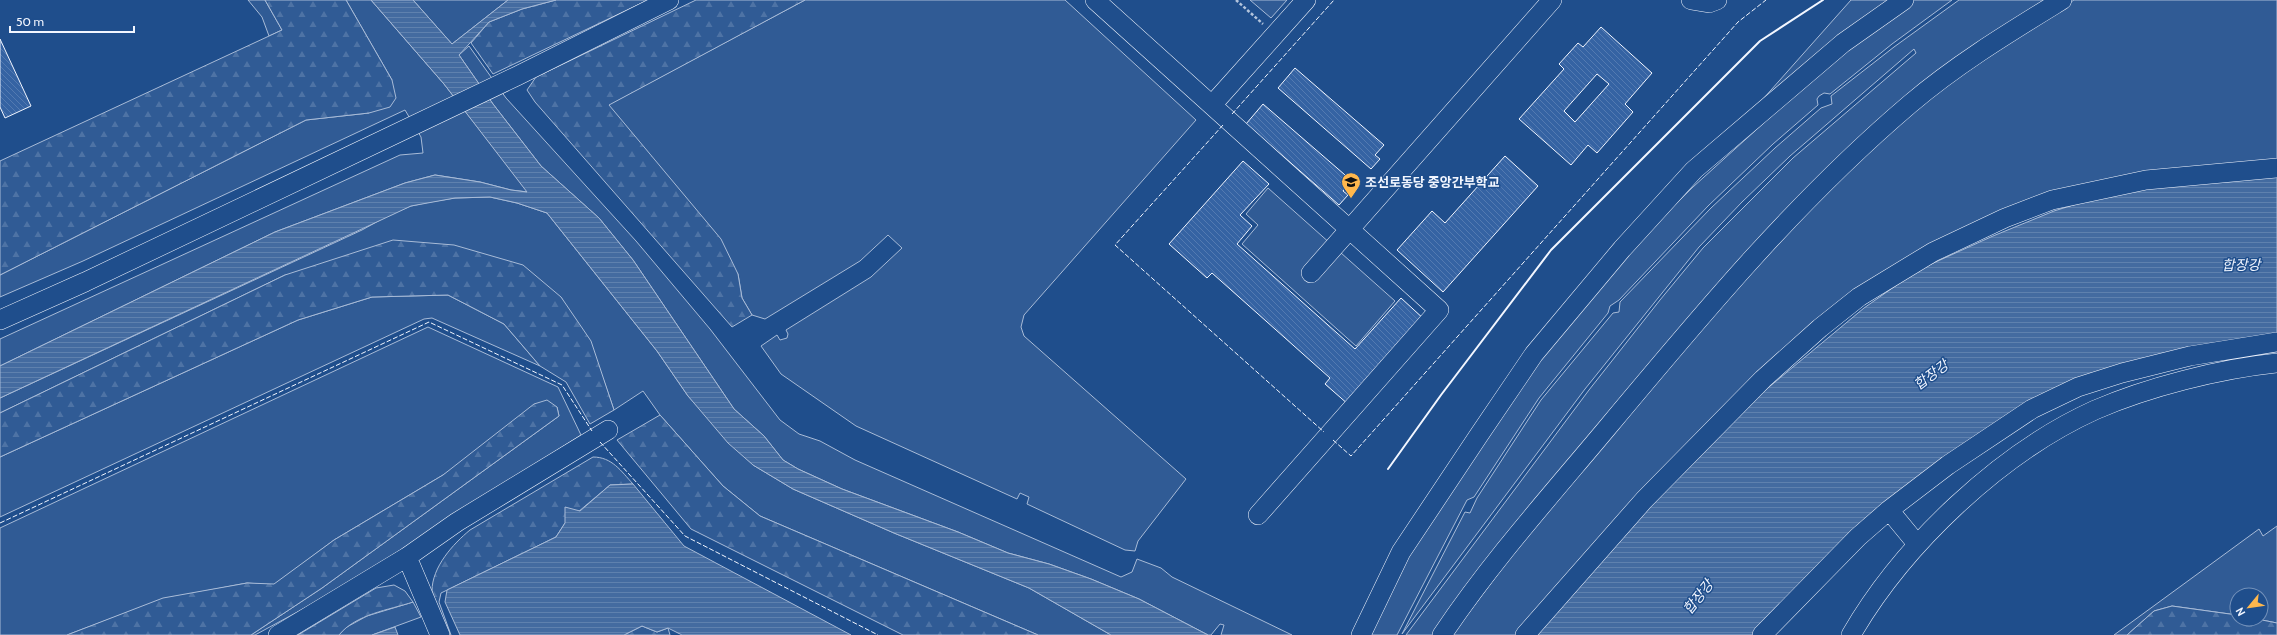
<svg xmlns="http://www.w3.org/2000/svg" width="2277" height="635" font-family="Cabin,'Noto Sans KR',sans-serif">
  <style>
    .built { fill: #305b95; stroke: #a8bbd7 }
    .forest { fill: url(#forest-firs); stroke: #a8bbd7 }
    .water { fill: url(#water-rules); stroke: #a8bbd7 }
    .building { fill: url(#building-back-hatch); stroke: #f2f6ff; fill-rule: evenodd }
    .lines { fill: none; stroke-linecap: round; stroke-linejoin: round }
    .minor-casing { stroke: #f2f6ff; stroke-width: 20 }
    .path { stroke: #b3c4dc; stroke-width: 2.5; stroke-dasharray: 3 2; stroke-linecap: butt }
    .minor { stroke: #1f4e8c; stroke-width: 19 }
    .fence { stroke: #f2f6ff; stroke-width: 1; stroke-dasharray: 5 2; stroke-linecap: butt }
    .wall { stroke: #f2f6ff; stroke-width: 2 }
    .labels { text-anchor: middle; stroke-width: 3; stroke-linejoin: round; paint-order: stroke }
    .poi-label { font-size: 13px; font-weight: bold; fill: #f2f6ff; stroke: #1f4e8c; text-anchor: start }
    .water-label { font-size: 14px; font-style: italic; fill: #f2f6ff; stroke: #1f4e8c }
  </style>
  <defs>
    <pattern id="forest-firs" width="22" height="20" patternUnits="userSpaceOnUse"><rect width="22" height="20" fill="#305b95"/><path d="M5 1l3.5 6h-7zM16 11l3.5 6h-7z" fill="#4e73a5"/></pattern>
    <pattern id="water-rules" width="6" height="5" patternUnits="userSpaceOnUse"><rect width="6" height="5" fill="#446ba0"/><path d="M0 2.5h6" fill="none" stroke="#5f81ae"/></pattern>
    <pattern id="building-back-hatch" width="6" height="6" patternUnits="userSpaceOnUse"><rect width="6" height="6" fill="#3563a3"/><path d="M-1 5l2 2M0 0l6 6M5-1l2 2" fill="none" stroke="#537ab1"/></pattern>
  </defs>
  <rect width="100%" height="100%" fill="#1f4e8c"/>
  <!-- built -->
  <path class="built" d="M248,0H265L282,30L269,36L262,17Z
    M346,0H371L444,84L528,192L511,190L480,182L435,175L405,183L275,232L0,366V339L400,155L423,153L421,137L405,110L83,261L0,297V275L306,120L369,113L392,80Z
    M413,0H508L452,44Z
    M805,0H1065L1196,120L1024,315L1021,327L1024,336L1186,479L1138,541L1135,551L1125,550L1027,504L1029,497L1020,493L1017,499L856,426L781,374L761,346L777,335L780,340L787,338L788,334L786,330L871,277L902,248L888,235L860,261L765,319L752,315L742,298L738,274L608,105Z
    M1250,0H1287L1271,18Z
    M1851,0H1889L1763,100V99Z
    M1912,0H1952L1892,44L1830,94L1824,93L1819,96L1817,99L1818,105L1773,144L1708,206L1619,300L1610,306L1608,313L1539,398L1474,497L1467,500L1397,635H1368L1405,558L1514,391L1626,253L1693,187L1851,44Z
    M1959,0H2052L1861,141L1437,635H1406L1589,390L1660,300L1703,248L1793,158L1916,53L1914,49L1790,156L1742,202L1699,247L1585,389L1402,634L1465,512L1470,513L1477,498L1541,400L1613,313L1619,312L1620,302L1711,208L1775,148L1821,108L1832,104L1831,96L1894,47Z
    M2074,0H2277V163L2109,181L1856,294L1523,635H1452L1522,542L1654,380L1833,184L1917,106L2003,44Z
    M469,46L506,98L636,241L710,329L780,420L799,434L820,441L855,460L1121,577L1132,572L1137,559L1161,568L1172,577L1292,635H1221L1224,625L1220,624L1211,635H1208L1139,599L1091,579L1049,564L1008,553L958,532L842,489L798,469L783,460L764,436L734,409L633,260L599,218L541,166L493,104L459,55Z
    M1268,188L1395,301L1356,346L1242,244L1258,225L1246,214Z
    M490,197L517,203L547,213L657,351L688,396L753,465L793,489L894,533L1029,588L1111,635H1038L760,516L723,486L660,415L643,391L614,410L604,381L561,297L285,275L0,413V398L362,230L391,214L411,206L430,202L455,198Z
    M448,295L504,324L540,366L432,318L424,319L0,517V457L298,320L372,297Z
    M428,327L558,387L581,435L336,591L255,635H251L322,588L559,416L557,407L334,540L274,585L247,583L163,599L67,635H0V528Z
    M2277,526V623L2257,619H2261V595H2237V615L2172,606L2154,611L2127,635H2114L2259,529L2263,536Z
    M413,602L421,617L372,635H339L345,628L367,616Z"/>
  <!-- forest -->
  <path class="forest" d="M265,0H346L392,80L396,98L390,107L369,113L306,120L0,275V161L282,30Z
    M556,0H648L493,74L471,43L489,22L522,9Z
    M696,0H805L609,105L721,239L738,274L742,298L752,315L732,327L535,102L527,90L536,77Z
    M393,240L454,245L523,265L561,297L591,341L614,410L590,424L566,382L540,366L504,324L448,295L372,297L298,320L0,457V413L285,275Z
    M547,400L557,407L559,416L322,588L251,635H67L163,598L247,583L274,584L334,540L443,475L534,404Z
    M660,415L723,486L760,516L1038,635H903L691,529L617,440Z
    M593,457C612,457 621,471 633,484L610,485L565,523L556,537L441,593L439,602L451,635H446C442,624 432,602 432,591C432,567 453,544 470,530Z
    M394,585L405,591L413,602C389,610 356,614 339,635H298L376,588Z
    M2172,606L2237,615V619H2257L2277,623V635H2127L2154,611Z
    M642,626L657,632L668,628L670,635H624Z"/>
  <!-- water -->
  <path class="water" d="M371,0H413L452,44L508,0H556L522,9L489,22L459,55L493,104L541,166L599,218L633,260L734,409L764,436L783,460L798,469L842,489L958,532L1008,553L1049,564L1091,579L1139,599L1208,635H1111L1029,588L894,533L793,489L753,465L728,443L688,396L657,351L547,213L517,203L490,197L455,198L411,206L0,398V366L275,232L405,183L435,175L480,182L511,190L527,192L444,84Z
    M2277,174V337L2170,357L1987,435L1758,635H1536L1621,535L1757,397L1864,308L1918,270L1993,236L2054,211L2125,189Z
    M633,484L684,546L851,635H682L668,628L657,632L642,626L624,635H460L445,602L447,590L556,537L565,523V507L580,511L610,485Z
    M395,627L398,635H372Z"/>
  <!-- building -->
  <path class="building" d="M1601,27L1652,73L1625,104L1633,112L1597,153L1588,145L1571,165L1519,119L1564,69L1559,64L1578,43L1583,47ZM1597,74L1609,84L1575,122L1564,111Z
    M0,39L31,106L5,118L0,107Z
    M1295,68L1384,145L1375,155L1380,159L1371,169L1278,88Z
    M1263,104L1352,181L1343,191L1348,195L1339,205L1246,124Z
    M1505,156L1538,186L1443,292L1397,250L1432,211L1445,223Z
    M1243,161L1269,184L1240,215L1252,226L1237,244L1355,349L1401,298L1425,320L1349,405L1325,384L1330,378L1212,273L1207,278L1169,244Z"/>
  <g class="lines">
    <!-- minor casing -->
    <g class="minor-casing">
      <path id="minor" d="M1095,0L1439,310L1258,515
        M1691,0L1709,3L1717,0
        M1212,105L1306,0
        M1311,273L1552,0
        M0,320L85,282L517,76L669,0
        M1889,510L1917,544
        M407,557L440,635
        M278,635L407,557L457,522L608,430
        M1361,635L1401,552L1479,435L1534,354L1622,249L1694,170L1843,43L1904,0
        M1442,635C1491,562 1551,495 1607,428C1702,314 1797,200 1910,104C1957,64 2010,32 2062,0
        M1525,635L1644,500L1763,379L1820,328L1859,297L1933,252L2005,218L2052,200L2146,180L2277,168
        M1762,635L1858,537L1889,510L1948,465L2032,409L2078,387L2122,373L2190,356L2277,342
        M1851,635C1903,545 2000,453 2095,410C2148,387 2219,369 2277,363"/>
    </g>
    <!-- path -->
    <path class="path" d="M1236,0L1263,24"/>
    <!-- minor -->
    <use href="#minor" class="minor"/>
    <!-- fence -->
    <path class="fence" d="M1232,114L1334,0
      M1223,125L1115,245L1324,432
      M1333,440L1351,456L1738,22L1766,0
      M600,442L685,536L878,635
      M0,523L429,322L562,385L592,431"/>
    <!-- wall -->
    <path class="wall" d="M1388,469L1441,395L1551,250L1760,41L1823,0"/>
  </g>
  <!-- icons -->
  <defs>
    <g id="university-pin" transform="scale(1)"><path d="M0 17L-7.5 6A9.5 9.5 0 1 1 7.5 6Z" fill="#ffb74d" stroke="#1f4e8c"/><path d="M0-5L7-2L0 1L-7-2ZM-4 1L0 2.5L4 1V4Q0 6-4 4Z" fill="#111"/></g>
  </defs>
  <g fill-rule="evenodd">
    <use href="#university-pin" x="1351" y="182"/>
  </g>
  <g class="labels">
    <!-- poi labels -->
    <g class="poi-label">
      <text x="1365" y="187">조선로동당 중앙간부학교</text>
    </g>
    <!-- water labels -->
    <g class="water-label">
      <text transform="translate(2241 265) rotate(-1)" y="5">합장강</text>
      <text transform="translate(1931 375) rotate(-37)" y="5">합장강</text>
      <text transform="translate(1698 597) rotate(-52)" y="5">합장강</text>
    </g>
  </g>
  <!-- north arrow -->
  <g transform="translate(2249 607) rotate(241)"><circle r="19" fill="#1f4e8c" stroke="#7391ba"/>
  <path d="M0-3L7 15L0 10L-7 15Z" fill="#ffb74d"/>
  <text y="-6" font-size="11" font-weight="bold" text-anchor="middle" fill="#f2f6ff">N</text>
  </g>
  <!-- scale -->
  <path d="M10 26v6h124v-6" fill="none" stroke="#f2f6ff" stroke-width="2"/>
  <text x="16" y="26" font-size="12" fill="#f2f6ff" stroke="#1f4e8c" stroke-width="3" paint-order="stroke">50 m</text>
</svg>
